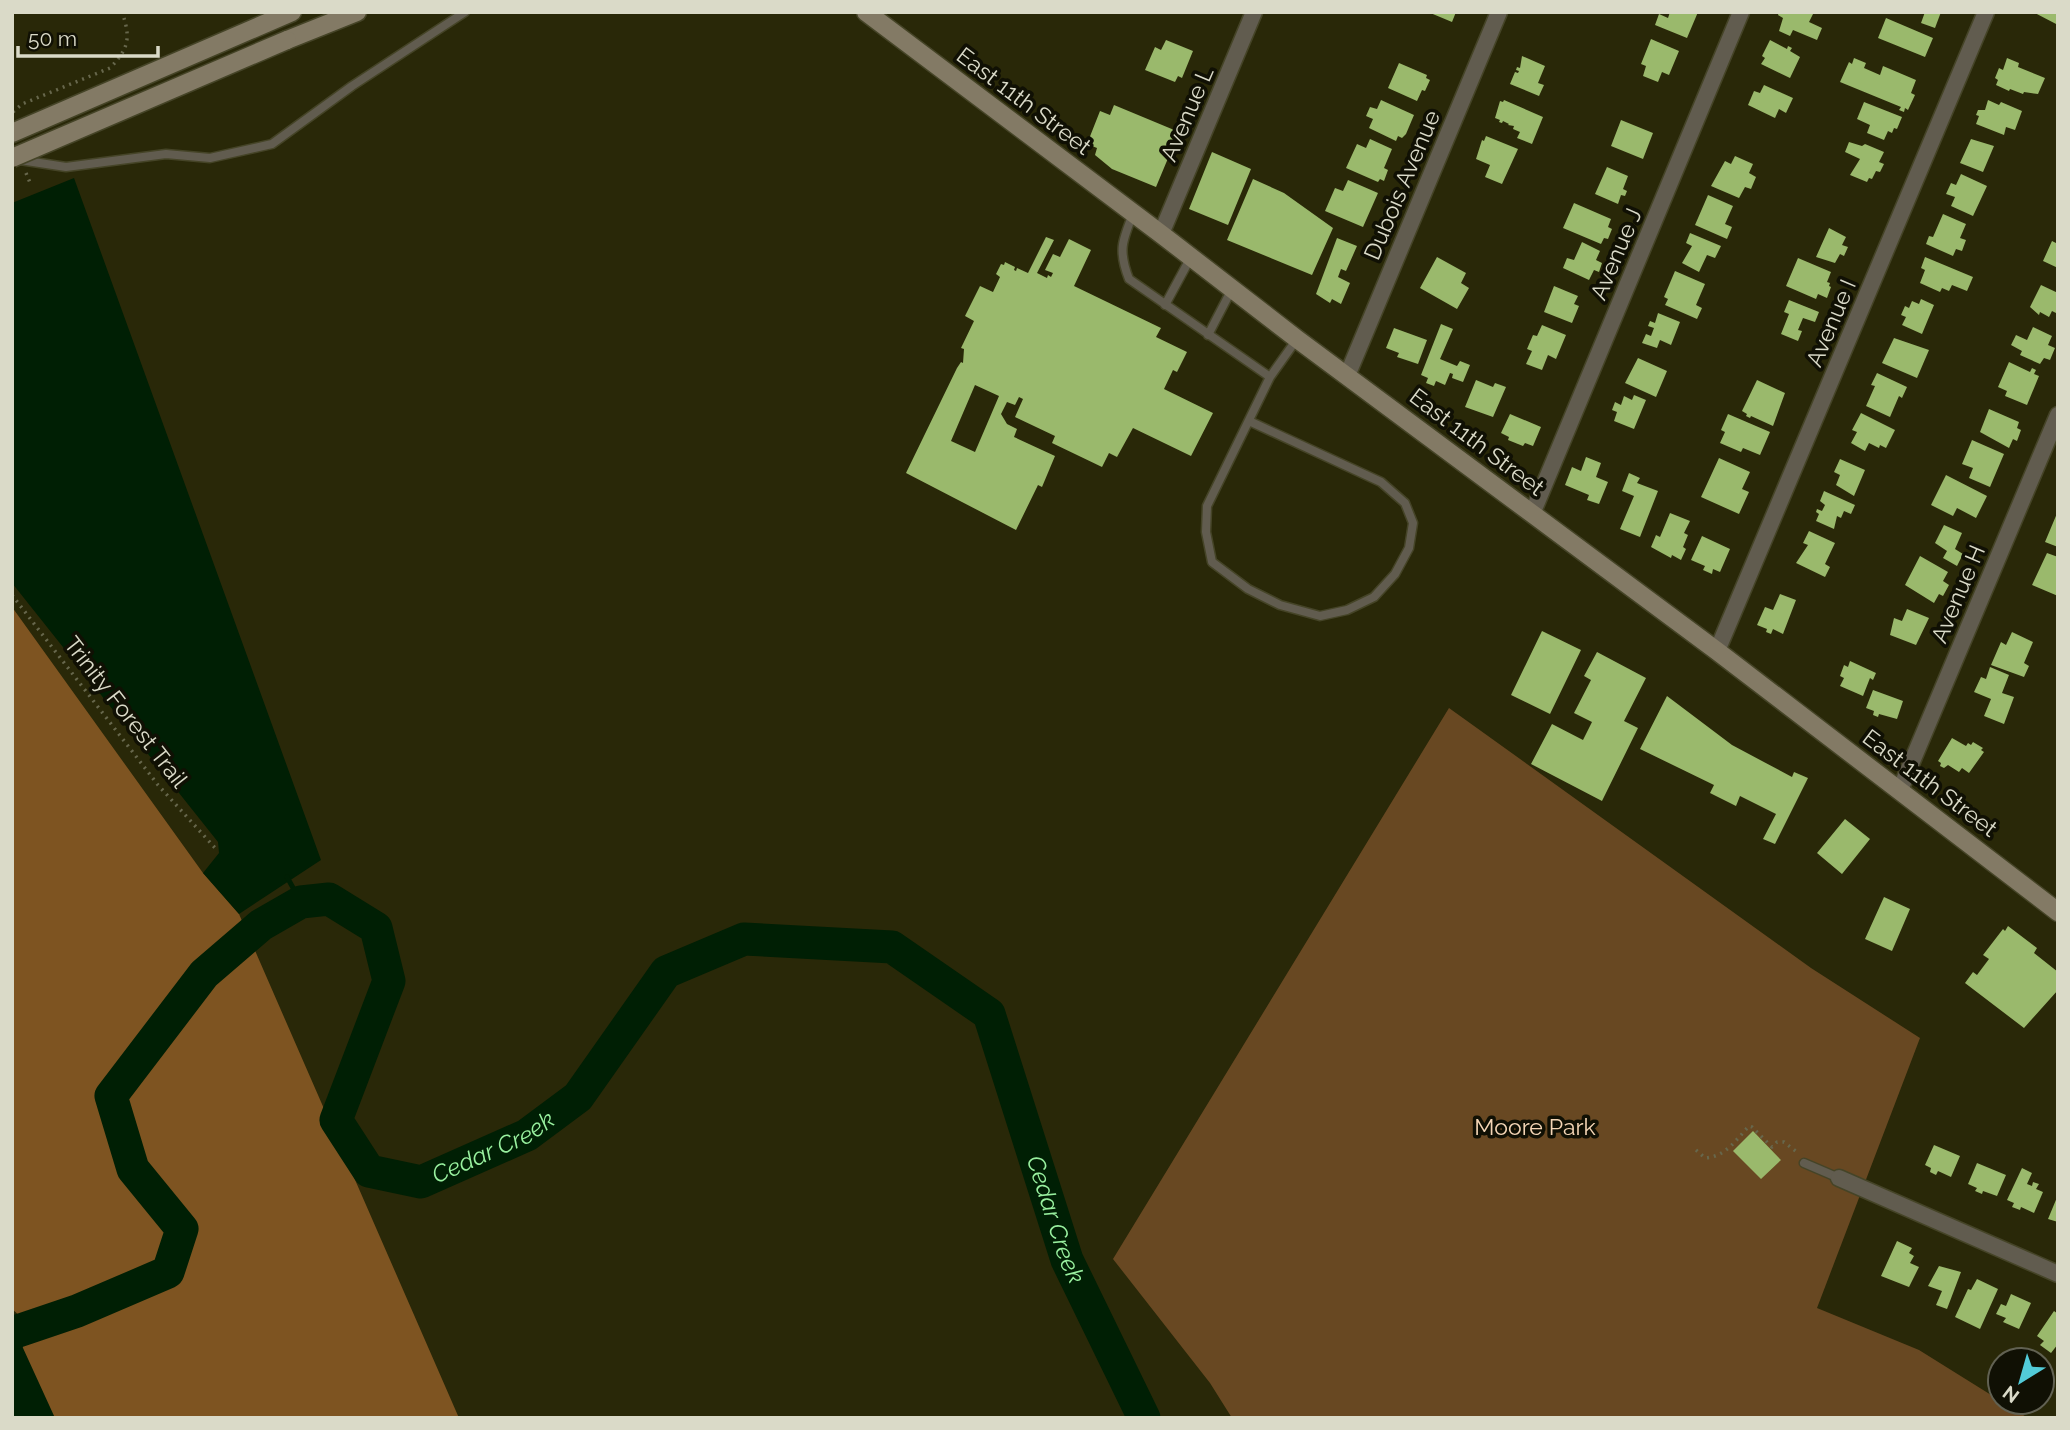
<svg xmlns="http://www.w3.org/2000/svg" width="2070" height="1430" font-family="Raleway,sans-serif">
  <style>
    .green { fill: #684822 }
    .forest { fill: #7e5421 }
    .water { fill: #001f04 }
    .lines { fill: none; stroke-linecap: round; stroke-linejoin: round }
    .stream { stroke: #001f04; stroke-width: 5 }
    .river { stroke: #001f04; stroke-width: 33 }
    .building { fill: #9ab96c; fill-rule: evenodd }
    .lane-casing { stroke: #454427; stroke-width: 11 }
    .street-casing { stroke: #454427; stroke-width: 19 }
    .secondary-casing { stroke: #454427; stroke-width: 21 }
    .path { stroke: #67674c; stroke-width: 3.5; stroke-dasharray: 2 5; stroke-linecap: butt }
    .lane { stroke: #615c4f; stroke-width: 8 }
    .street { stroke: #615c4f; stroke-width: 16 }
    .secondary { stroke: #837a65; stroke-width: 18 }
    .secondary-bridge-casing { stroke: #454427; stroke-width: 21; stroke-linecap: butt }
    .secondary-bridge { stroke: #837a65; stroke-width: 18 }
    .labels { text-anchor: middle; stroke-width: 7; stroke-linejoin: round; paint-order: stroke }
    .street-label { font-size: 23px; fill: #dadac8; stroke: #101004 }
    .park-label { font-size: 23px; fill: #f4d5b5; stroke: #101004 }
    .water-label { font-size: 24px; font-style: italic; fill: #98f09f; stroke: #101004 }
  </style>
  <rect width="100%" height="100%" fill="#292808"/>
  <!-- green -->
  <path class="green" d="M1449,708L1811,968L1920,1038L1817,1308L1919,1350L2028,1418H1232L1210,1383L1113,1259Z"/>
  <!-- forest -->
  <path class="forest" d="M12,607L203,873L239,914L459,1418H29L20,1398L21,1317L12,1309Z"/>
  <!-- water -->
  <path class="water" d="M74,178L321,860L239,914L203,873L219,853L218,842L12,583V203Z
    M12,1307L23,1348L55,1418H12Z"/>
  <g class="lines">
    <!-- stream -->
    <path class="stream" d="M287,877L301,902"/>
    <!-- river -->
    <path class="river" id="s1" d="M12,1333L77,1311L168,1272L182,1229L133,1169L111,1096L204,974L261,925L301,902L329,899L376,928L389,981L336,1120L369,1171L421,1182L527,1135L578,1097L666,972L744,939L892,947L989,1014L1067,1260L1144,1418"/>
  </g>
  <!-- building -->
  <path class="building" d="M1428,12H1456L1452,22Z
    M1670,12H1698L1687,38L1655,25L1659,14L1668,18Z
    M1779,12H1814L1809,22L1822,28L1817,40L1793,30L1790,36L1779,31L1783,18L1778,15Z
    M1925,12H1941L1935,28L1921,23Z
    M2033,12H2058V25Z
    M1886,18L1933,38L1925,57L1878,38Z
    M1651,39L1679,51L1669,75L1662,72L1658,82L1643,76L1646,66L1641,64Z
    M1166,40L1193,51L1182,78L1178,76L1175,82L1145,70L1155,47L1161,50Z
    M1770,40L1787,49L1788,46L1792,48L1790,51L1800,57L1790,78L1761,64L1765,58L1762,56Z
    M1522,56L1545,66L1538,83L1544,85L1539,96L1510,84L1515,72L1518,73L1519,71L1516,70L1517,67L1520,68Z
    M1854,58L1866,63L1864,68L1880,75L1883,66L1916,80L1911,93L1915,95L1908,110L1905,108L1904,112L1899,110L1901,107L1840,82L1849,62L1852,64Z
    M2007,58L2019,63L2018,67L2045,78L2038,94L2024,92L2023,94L2010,89L2009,91L1996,85L1998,80L1995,78L1999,68L2003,70Z
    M1399,63L1427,75L1426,78L1430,80L1425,91L1422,90L1417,101L1388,88Z
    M1764,85L1793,98L1786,113L1779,109L1775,118L1748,105L1754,91L1760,93Z
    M1381,100L1414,115L1406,134L1402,138L1398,136L1396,141L1369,128L1373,119L1366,116L1370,107L1377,109Z
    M1504,100L1543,117L1532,144L1517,138L1520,132L1513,129L1514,126L1508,125L1509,124L1503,121L1502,123L1499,122L1500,120L1495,118L1500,101L1503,102Z
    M1988,100L1999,105L2001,102L2022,111L2015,130L2006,127L2004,135L1976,124L1979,116L1976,115L1978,110H1985Z
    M1864,102L1902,117L1897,129L1894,128L1892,133L1888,131L1884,140L1867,133L1870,125L1857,119Z
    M1114,105L1179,132L1156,187L1112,169L1095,155L1097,148L1087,144L1100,111L1110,115Z
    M1621,120L1653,133L1643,159L1611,146Z
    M1486,136L1518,149L1502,184L1485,177L1490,165L1476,159L1482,140L1484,141Z
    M1370,139L1392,149L1384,168L1388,170L1384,181L1380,179L1378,182L1346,168L1357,144L1366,148Z
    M1971,139L1994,146L1983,172L1960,163Z
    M1849,142L1862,146L1865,144L1884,152L1879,162L1884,164L1880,172L1876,171L1872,179L1869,178L1867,182L1850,175L1860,159L1845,152Z
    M1212,152L1251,169L1228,225L1189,209Z
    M1735,156L1753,164L1749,173L1756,177L1751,189L1745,187L1739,198L1711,186L1725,161L1731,164Z
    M1607,167L1628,176L1623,189L1627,191L1625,196L1621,195L1618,204L1595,194Z
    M1961,174L1987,186L1973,216L1951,206L1955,197L1946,194L1951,183L1956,185Z
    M1253,179L1284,193L1333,228L1312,275L1227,240Z
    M1348,180L1378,193L1363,227L1325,211L1335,188L1343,191Z
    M1708,195L1733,206L1725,224L1732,227L1727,239L1695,225Z
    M1574,203L1611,219L1608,227L1612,229L1608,239L1604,238L1601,244L1563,228Z
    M1943,214L1966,224L1960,238L1966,240L1962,251L1956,249L1953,256L1926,244L1929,236L1933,237Z
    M1829,228L1846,237L1842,245L1848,247L1844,256L1840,254L1835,263L1816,257Z
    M1690,233L1721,246L1715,258L1707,255L1699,272L1682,263L1692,246L1686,243Z
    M1046,237L1054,240L1037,273L1047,278L1048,275L1051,277L1053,273L1045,270L1053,254L1060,257L1069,239L1091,250L1074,286L1161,328L1156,337L1187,352L1177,372L1173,370L1164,389L1213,413L1191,456L1133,428L1117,457L1109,453L1102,467L1052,443L1055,436L1015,417L1023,399L1019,397L1015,405L1007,402L1001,414L1007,424L1017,429L1014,437L1055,456L1042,487L1038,485L1016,530L906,473L957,368L961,362L963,363L964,349L961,348L974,321L965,316L980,286L993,292L1000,277L996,274L1001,264L1004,265L1005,262L1015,267L1014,270L1016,271L1017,268L1028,273ZM975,385L999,396L975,452L951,441Z
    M1337,238L1357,246L1346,271L1341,269L1338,277L1350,283L1341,304L1332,299L1330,303L1316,294Z
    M2052,241L2058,244V268L2043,261Z
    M1582,242L1600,251L1596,260L1602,263L1599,272L1594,270L1589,280L1563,268L1567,258L1574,260Z
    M1437,257L1466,273L1461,283L1469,288L1457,309L1420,288Z
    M1925,257L1973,277L1967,291L1952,285L1949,291L1942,288L1940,292L1920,283L1925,270L1921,268Z
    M1798,258L1831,272L1827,282L1830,283L1829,286L1831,287L1827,298L1818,294L1816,299L1786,286Z
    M1675,271L1705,284L1696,305L1702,308L1697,319L1665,305L1668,299L1664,297Z
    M2041,285L2058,293V308L2056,313L2052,311L2049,317L2040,312L2039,315L2030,307Z
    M1554,286L1578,296L1574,304L1579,306L1572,323L1544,312Z
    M1921,299L1934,305L1922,334L1902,325L1906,317L1901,315L1905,306L1909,308L1912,301L1919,304Z
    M1789,300L1819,312L1815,322L1803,318L1798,330L1802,331L1798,341L1781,334L1789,314L1784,312Z
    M1658,313L1680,322L1671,345L1660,340L1657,348L1642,343L1646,334L1651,336L1654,328L1648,326L1650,321L1655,323Z
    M1441,324L1453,329L1440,359L1457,366L1460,361L1470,365L1463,382L1452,378L1453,374L1450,373L1445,385L1436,381L1434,386L1426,383L1428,378L1421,375Z
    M1542,325L1566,335L1556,359L1548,355L1542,370L1526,364L1532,351L1527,349L1533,335L1537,336Z
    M2033,327L2052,336L2048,345L2055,348L2050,360L2044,358L2040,364L2020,355L2022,351L2011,345L2016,335L2027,340Z
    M1394,328L1427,340L1418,364L1397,357L1399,353L1386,348Z
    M1894,338L1929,350L1917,378L1882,363Z
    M1638,358L1667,371L1656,397L1625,383Z
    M2009,362L2030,372L2032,368L2036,370L2034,374L2039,376L2027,405L2005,396L2007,391L1998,387Z
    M1877,373L1907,387L1902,398L1899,396L1890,417L1866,406L1875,386L1871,385Z
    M1476,380L1493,387L1495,383L1506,387L1493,417L1465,407Z
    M1757,380L1785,393L1773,426L1751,416L1750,418L1746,416L1747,414L1742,411Z
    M1634,395L1646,400L1634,429L1614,421L1617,412L1612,410L1615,402L1621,405L1624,396L1632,400Z
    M1989,409L2019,422L2017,428L2021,430L2017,441L2013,439L2009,448L1980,432Z
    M1861,413L1895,430L1886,448L1880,445L1879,448L1869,443L1865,451L1851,443L1857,432L1852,430Z
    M1510,414L1541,427L1533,446L1525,443L1523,446L1508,440L1509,437L1501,433Z
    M1728,414L1770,432L1760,455L1743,448L1741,452L1720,443L1725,432L1721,430Z
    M1972,440L2004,454L1990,487L1969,478L1973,468L1962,464Z
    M1586,457L1601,463L1596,477L1608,482L1599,504L1587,500L1589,495L1565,485L1572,467L1581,471Z
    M1719,458L1750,472L1742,489L1749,492L1739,514L1701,497Z
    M1840,459L1865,470L1854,496L1836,485L1840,475L1834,472Z
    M1629,473L1640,478L1637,483L1658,491L1640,537L1620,529L1634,496L1622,491Z
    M1946,475L1987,496L1976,518L1957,508L1953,516L1931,505Z
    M1824,491L1855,505L1851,514L1844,511L1841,518L1837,516L1834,529L1816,521L1819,514L1816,512L1817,509L1822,511L1825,505L1820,501Z
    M2058,511V547L2045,542Z
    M1670,513L1690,521L1684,533L1688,535L1683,547L1686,549L1681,560L1672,555L1671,558L1651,547L1656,535L1660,537Z
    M1944,525L1962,533L1955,549L1963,554L1957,566L1943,558L1947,551L1935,543Z
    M1809,531L1835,543L1825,564L1830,567L1825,577L1796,563L1808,545L1803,543Z
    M1702,536L1730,549L1720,572L1713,569L1712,574L1703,570L1705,566L1691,560Z
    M2047,553L2058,557V596L2032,585Z
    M1920,556L1948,572L1943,581L1949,585L1943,596L1939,594L1934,603L1905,585Z
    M1780,594L1796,600L1783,634L1773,629L1771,634L1766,632L1767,629L1757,625L1765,607L1773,610Z
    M1907,609L1929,618L1916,645L1890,635L1894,618L1902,621Z
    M1542,631L1581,650L1550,714L1511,695Z
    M2012,632L2033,642L2024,663L2029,666L2024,677L1991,665L2001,642L2006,645Z
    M1597,652L1646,678L1624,721L1638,728L1602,801L1531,764L1552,724L1583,740L1592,722L1574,713L1591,680L1584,676Z
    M1850,661L1876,673L1873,680L1870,678L1863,696L1840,686L1844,678L1840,676L1844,665L1848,667Z
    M1990,667L2009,675L2002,693L2014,697L2004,724L1984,716L1991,699L1974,692L1981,677L1986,679Z
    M1873,690L1903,701L1897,719L1879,714L1878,717L1873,715L1874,711L1866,708Z
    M1667,696L1732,745L1792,777L1794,772L1808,778L1775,844L1763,839L1776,814L1740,796L1736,806L1710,793L1714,785L1640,749Z
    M1952,738L1966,746L1968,743L1971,745L1973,742L1983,748L1981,750L1984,752L1969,773L1962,768L1959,772L1948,765L1944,768L1940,766L1941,763L1938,761Z
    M1845,819L1870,839L1842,874L1817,853Z
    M1884,897L1910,909L1892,951L1865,939Z
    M2008,926L2037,948L2034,953L2058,972V990L2024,1028L1965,983L1973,972L1977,975L1989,959L1983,955L2003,929L2005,931Z
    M1753,1131L1781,1160L1761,1179L1733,1151Z
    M1934,1145L1960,1156L1951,1177L1938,1171L1936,1175L1930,1172L1931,1168L1925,1165Z
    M1977,1163L2006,1175L1997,1196L1983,1191L1982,1194L1975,1191L1977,1188L1968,1184Z
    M2022,1168L2032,1173L2027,1184L2032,1186L2033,1182L2039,1184L2036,1189L2043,1192L2034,1213L2021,1207L2020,1210L2012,1207L2014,1203L2007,1200Z
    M2058,1195V1222L2048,1219Z
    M1897,1241L1912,1248L1909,1253L1914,1256L1910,1263L1919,1267L1909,1287L1881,1276Z
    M1939,1266L1961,1272L1947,1309L1936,1305L1942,1291L1928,1286Z
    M1977,1279L1998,1289L1980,1329L1955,1317L1968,1289L1971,1290Z
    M2011,1294L2031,1303L2019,1329L2003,1322L2006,1318L1996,1314L2001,1304L2006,1306Z
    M2054,1311L2058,1314V1344L2051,1353L2040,1345L2044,1341L2037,1336Z"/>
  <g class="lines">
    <!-- lane casing -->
    <g class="lane-casing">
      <path id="lane" d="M20,160L66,167L166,154L210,158L272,144L352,86L465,12
        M1133,214C1122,241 1118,251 1129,279L1270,377L1297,339
        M1165,305L1191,257
        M1208,335L1232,289
        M1249,421L1381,482L1405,503L1413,523L1409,548L1395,574L1374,597L1347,610L1320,616L1280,605L1248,589L1212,562L1206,532L1207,506L1270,377
        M1804,1163L1839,1178"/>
    </g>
    <!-- street casing -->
    <g class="street-casing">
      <path id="street" d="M1161,234L1254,12
        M1347,376L1499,12
        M1532,514L1741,12
        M1717,651L1986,12
        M1900,790L2058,415
        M1839,1178L2058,1274"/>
    </g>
    <!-- secondary casing -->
    <g class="secondary-casing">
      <path id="secondary" d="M866,12L1161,234L1297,339L1717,651L2058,912
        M287,40L357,12
        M12,133L292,12"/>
    </g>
    <!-- path -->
    <path class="path" d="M13,112L22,104L110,68C129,48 131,38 122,12
      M26,173L31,185
      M12,595L158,785L216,849
      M1696,1150L1705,1158C1725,1157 1736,1140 1749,1126L1752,1127L1772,1147L1777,1142H1784L1797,1152"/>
    <!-- lane -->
    <use href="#lane" class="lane"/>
    <!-- street -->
    <use href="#street" class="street"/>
    <!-- secondary -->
    <use href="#secondary" class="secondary"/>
    <!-- secondary-bridge casing -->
    <g class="secondary-bridge-casing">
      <path id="secondary-bridge" d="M12,158L287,40"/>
    </g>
    <!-- secondary-bridge -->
    <use href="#secondary-bridge" class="secondary-bridge"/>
  </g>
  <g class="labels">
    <!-- street labels -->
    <g class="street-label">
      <text transform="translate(1024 101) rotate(37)" y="8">East 11th Street</text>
      <text transform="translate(1187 114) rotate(-67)" y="8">Avenue L</text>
      <text transform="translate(1402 185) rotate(-67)" y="8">Dubois Avenue</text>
      <text transform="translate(1616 254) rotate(-67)" y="8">Avenue J</text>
      <text transform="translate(1831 323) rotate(-67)" y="8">Avenue I</text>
      <text transform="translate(1477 442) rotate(37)" y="8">East 11th Street</text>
      <text transform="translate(1958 594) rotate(-67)" y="8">Avenue H</text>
      <text transform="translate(126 712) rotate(52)" y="8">Trinity Forest Trail</text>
      <text transform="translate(1930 783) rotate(37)" y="8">East 11th Street</text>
    </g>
    <!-- park labels -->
    <g class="park-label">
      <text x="1535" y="1135">Moore Park</text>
    </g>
    <!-- water labels -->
    <g class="water-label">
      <text dy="8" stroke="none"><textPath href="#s1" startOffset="1122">Cedar Creek</textPath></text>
      <text dy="8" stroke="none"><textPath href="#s1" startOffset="1941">Cedar Creek</textPath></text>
    </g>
  </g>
  <!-- border -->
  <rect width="2070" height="1430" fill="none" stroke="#dadac8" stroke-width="28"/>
  <!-- north arrow -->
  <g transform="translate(2021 1381) rotate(217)"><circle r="33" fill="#101004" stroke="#616152" stroke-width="2"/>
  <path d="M0-5L12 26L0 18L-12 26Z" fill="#52cbd8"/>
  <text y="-10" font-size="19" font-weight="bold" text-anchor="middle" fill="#dadac8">N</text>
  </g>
  <!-- scale -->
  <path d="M18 46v10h140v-10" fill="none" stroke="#dadac8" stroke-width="3.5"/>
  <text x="28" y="46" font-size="21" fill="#dadac8" stroke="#101004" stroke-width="5" paint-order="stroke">50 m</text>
</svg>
